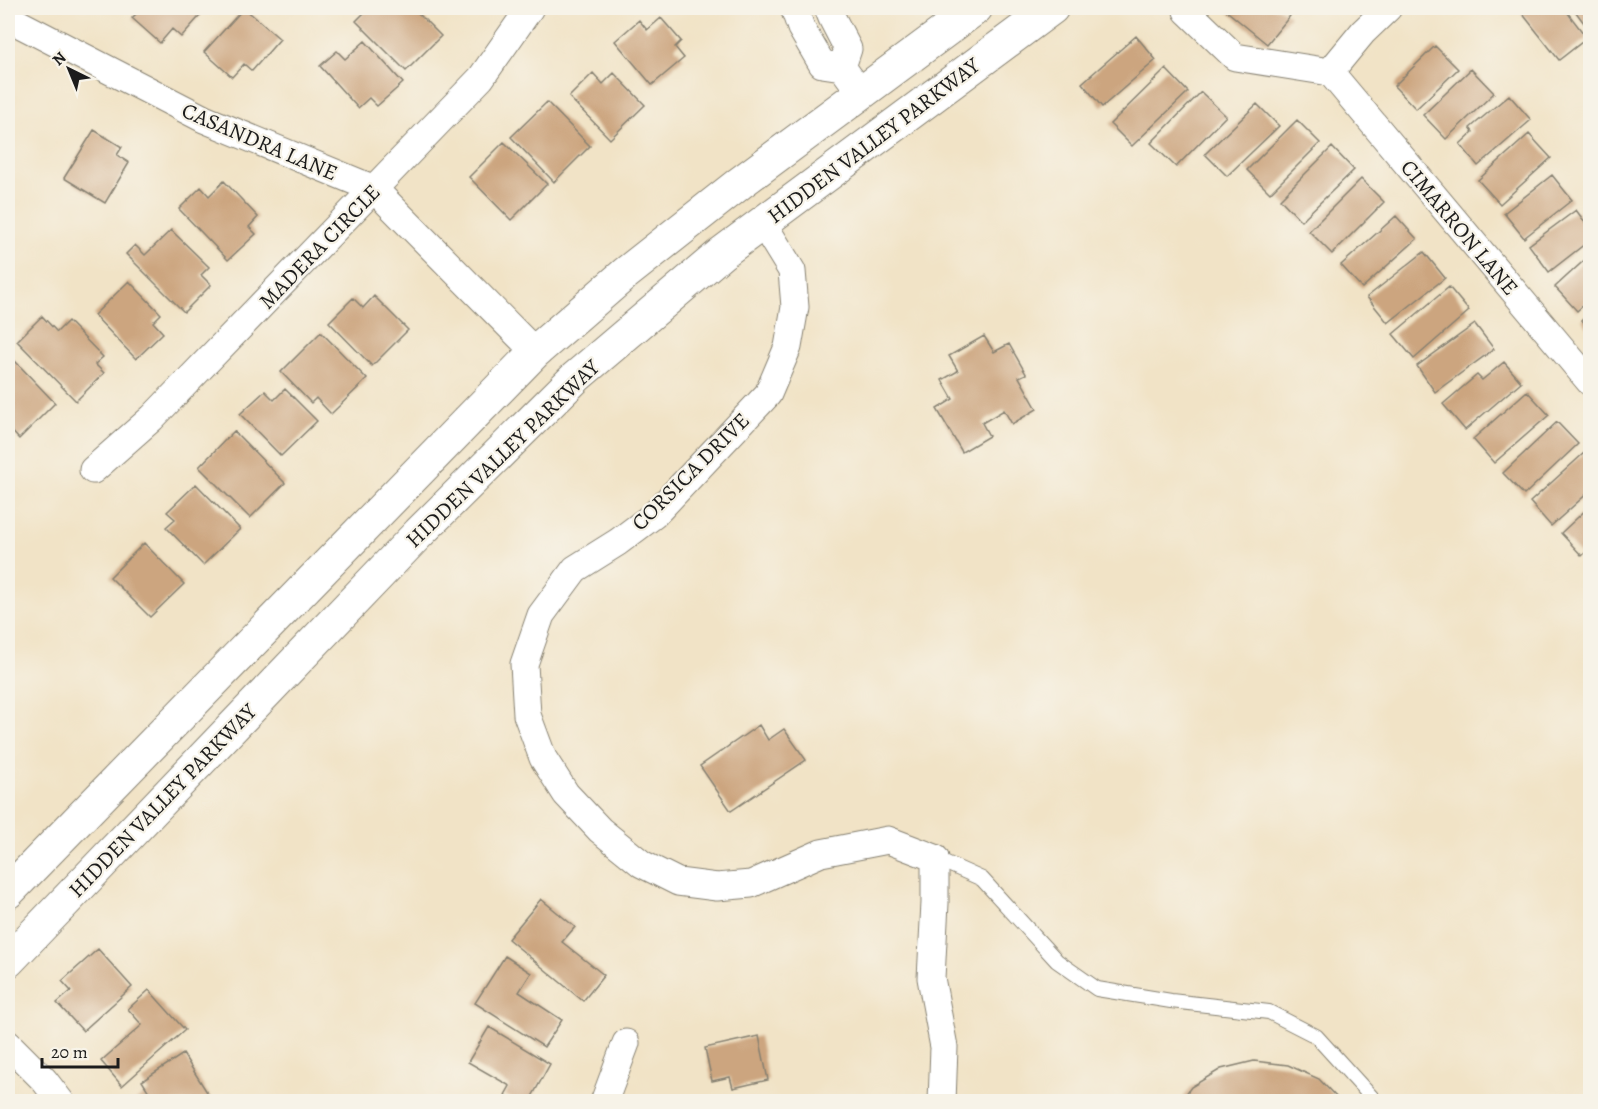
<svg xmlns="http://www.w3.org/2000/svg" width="1598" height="1109" font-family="Alegreya,serif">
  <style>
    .building { fill: #cca57f }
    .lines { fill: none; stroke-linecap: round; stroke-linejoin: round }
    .lane-casing { stroke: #868071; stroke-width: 16 }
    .street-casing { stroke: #868071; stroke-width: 29 }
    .primary-casing { stroke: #868071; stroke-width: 35 }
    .lane { stroke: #fff; stroke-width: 14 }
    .street { stroke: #fff; stroke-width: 27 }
    .primary { stroke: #fff; stroke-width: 33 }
    .labels { text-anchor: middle; stroke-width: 4.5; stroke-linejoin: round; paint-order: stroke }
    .street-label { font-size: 22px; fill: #1c1c1c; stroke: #f7f3e8 }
  </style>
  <rect width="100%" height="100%" fill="#f7f3e8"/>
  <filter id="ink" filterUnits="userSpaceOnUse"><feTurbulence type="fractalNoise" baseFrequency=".0167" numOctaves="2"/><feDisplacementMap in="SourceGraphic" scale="12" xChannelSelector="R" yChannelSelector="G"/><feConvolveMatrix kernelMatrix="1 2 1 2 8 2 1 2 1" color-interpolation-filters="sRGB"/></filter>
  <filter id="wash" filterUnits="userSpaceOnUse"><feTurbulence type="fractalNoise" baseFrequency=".008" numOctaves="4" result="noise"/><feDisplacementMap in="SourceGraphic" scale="24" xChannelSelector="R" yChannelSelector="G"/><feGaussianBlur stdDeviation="1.35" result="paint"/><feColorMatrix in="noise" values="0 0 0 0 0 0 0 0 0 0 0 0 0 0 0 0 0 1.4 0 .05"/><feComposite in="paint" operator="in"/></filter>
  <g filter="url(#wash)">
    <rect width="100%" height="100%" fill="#f1e3c6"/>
    <g id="blocks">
      <!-- building -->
      <path class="building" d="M142,8H207L181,37L172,29L160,43L132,18Z
        M244,8L280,39L252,71L244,64L232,77L204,52Z
        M369,8H413L441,36L406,71L356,21Z
        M1223,8H1279L1290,16L1267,44Z
        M1518,8H1564L1587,38L1559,60Z
        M1573,8H1590V19L1584,23Z
        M661,18L681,41L675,47L684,58L652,85L615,41L639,20L647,30Z
        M1136,36L1156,60L1102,107L1082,83Z
        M365,41L403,83L377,106L369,98L358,108L320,66L337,51L345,59Z
        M1435,46L1458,69L1416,109L1394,86Z
        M1166,69L1188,92L1132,146L1110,124Z
        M1471,69L1494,93L1446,139L1423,115Z
        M593,73L603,84L614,73L645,105L610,139L569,97Z
        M1201,92L1226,116L1176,167L1151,143Z
        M1509,95L1531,120L1478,166L1460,144L1473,132L1470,128Z
        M547,102L590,146L554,182L511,137Z
        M1257,104L1279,126L1227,176L1205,154Z
        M1297,120L1320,143L1270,193L1247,170Z
        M94,130L122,147L117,155L129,163L105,203L64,178Z
        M1529,134L1551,158L1500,204L1478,180Z
        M504,142L547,184L511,220L469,177Z
        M1332,147L1354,170L1301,221L1280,199Z
        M1552,175L1572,200L1524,238L1504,213Z
        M1361,179L1384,202L1332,254L1309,231Z
        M224,181L258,217L249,227L256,234L228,260L179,209L201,187L209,196Z
        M1576,210L1590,229V240L1549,272L1529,245Z
        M1396,216L1417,239L1362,288L1341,265Z
        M171,230L209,267L201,275L211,285L184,312L126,254L135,245L145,255Z
        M1424,252L1445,278L1388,323L1367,297Z
        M1590,255V299L1577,311L1555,287Z
        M129,281L161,314L153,322L163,333L136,359L94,315Z
        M1449,287L1469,311L1414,359L1393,334Z
        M374,296L408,330L372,366L329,322L353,298L363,308Z
        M1590,312V330L1582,320Z
        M42,316L57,332L68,321L103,357L95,364L104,373L76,401L17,341Z
        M1475,324L1494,349L1435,392L1417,366Z
        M321,332L367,379L331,414L316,398L311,403L281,372Z
        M984,336L994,352L1009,344L1026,374L1019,377L1037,409L1012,424L1004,410L982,423L989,436L962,452L937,409L953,399L942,380L958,371L949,356Z
        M15,361L55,403L19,439L8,427V369Z
        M1504,362L1521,382L1465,430L1443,404L1477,375L1482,380Z
        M285,389L317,421L281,456L240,414L265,391L274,400Z
        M1527,391L1549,415L1494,463L1473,439Z
        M1557,422L1578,444L1524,495L1503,473Z
        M234,431L285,483L250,518L199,467Z
        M1584,453L1590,460V491L1551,526L1530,502Z
        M196,484L240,529L203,565L166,527L175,519L167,512Z
        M1590,506V548L1582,556L1561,533Z
        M144,543L184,584L150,617L110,577Z
        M759,725L768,740L784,729L806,760L731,811L700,766Z
        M541,899L575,927L562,942L604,975L583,1001L508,939Z
        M98,949L132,987L83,1031L57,1003L71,991L62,981Z
        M505,956L531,973L519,992L562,1020L544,1047L475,1003Z
        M149,990L185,1030L122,1086L101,1061L142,1025L128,1009Z
        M489,1027L550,1064L529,1102H517L505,1095L510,1086L468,1062Z
        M759,1036L768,1080L733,1088L730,1077L712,1081L705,1048Z
        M183,1054L212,1100L209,1102H137L136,1100L149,1092L142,1081Z
        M1254,1061L1288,1065L1319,1079L1341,1102H1180L1191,1087L1221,1069Z"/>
    </g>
  </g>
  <g filter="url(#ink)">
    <use href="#blocks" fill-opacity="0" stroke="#868071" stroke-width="1.5"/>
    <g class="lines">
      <!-- lane casing -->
      <g class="lane-casing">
        <path id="lane" d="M935,858L982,879L1057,961L1097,989L1171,1001L1269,1012L1316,1036L1376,1102"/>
      </g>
      <!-- street casing -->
      <g class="street-casing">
        <path id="street" d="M794,8L801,28L822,64L842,67L861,93
          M828,8L832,18L848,49L842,67
          M1187,11L1235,57L1330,72
          M8,18L204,119L374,189L535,352
          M1330,72L1590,382
          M1330,72L1363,32L1388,8
          M762,222L792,271L795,307L788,347L768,394L654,515L618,542L575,569L541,615L524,664L527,715L543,758L566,794L600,830L642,864L678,882L717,887L751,884L821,853L888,840L935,858V903L931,978L944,1047L942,1102
          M93,470L152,418L481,78L530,8
          M8,1044L44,1080L61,1102
          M604,1102L626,1043"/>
      </g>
      <!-- primary casing -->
      <g class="primary-casing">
        <path id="primary" d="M8,892L535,352L626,273L740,183L976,8
          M8,961L419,533L576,377L722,253L1052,8"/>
      </g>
      <!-- lane -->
      <use href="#lane" class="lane"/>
      <!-- street -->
      <use href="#street" class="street"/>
      <!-- primary -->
      <use href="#primary" class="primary"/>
    </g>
  </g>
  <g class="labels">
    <!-- street labels -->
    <g class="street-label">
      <text transform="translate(873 140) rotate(-37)" y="8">HIDDEN VALLEY PARKWAY</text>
      <text transform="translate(260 141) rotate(23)" y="8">CASANDRA LANE</text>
      <text transform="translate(1460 227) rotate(50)" y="8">CIMARRON LANE</text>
      <text transform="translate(319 246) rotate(-46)" y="8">MADERA CIRCLE</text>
      <text transform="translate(502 453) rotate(-44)" y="8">HIDDEN VALLEY PARKWAY</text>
      <text transform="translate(690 471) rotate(-45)" y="8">CORSICA DRIVE</text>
      <text transform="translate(162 800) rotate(-46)" y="8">HIDDEN VALLEY PARKWAY</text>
    </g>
  </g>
  <!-- margin -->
  <rect width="1598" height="1109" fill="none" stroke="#f7f3e8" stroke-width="30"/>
  <!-- north arrow -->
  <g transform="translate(69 69) rotate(317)" stroke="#f7f3e8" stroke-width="4.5" paint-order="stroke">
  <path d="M0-4.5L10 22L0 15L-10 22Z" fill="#1c1c1c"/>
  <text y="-9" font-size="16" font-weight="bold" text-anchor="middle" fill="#1c1c1c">N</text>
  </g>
  <!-- scale -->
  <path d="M42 1058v9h76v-9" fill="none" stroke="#1c1c1c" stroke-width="3"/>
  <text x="51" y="1058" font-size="18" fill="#1c1c1c" stroke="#f7f3e8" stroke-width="4.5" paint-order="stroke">20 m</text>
</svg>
